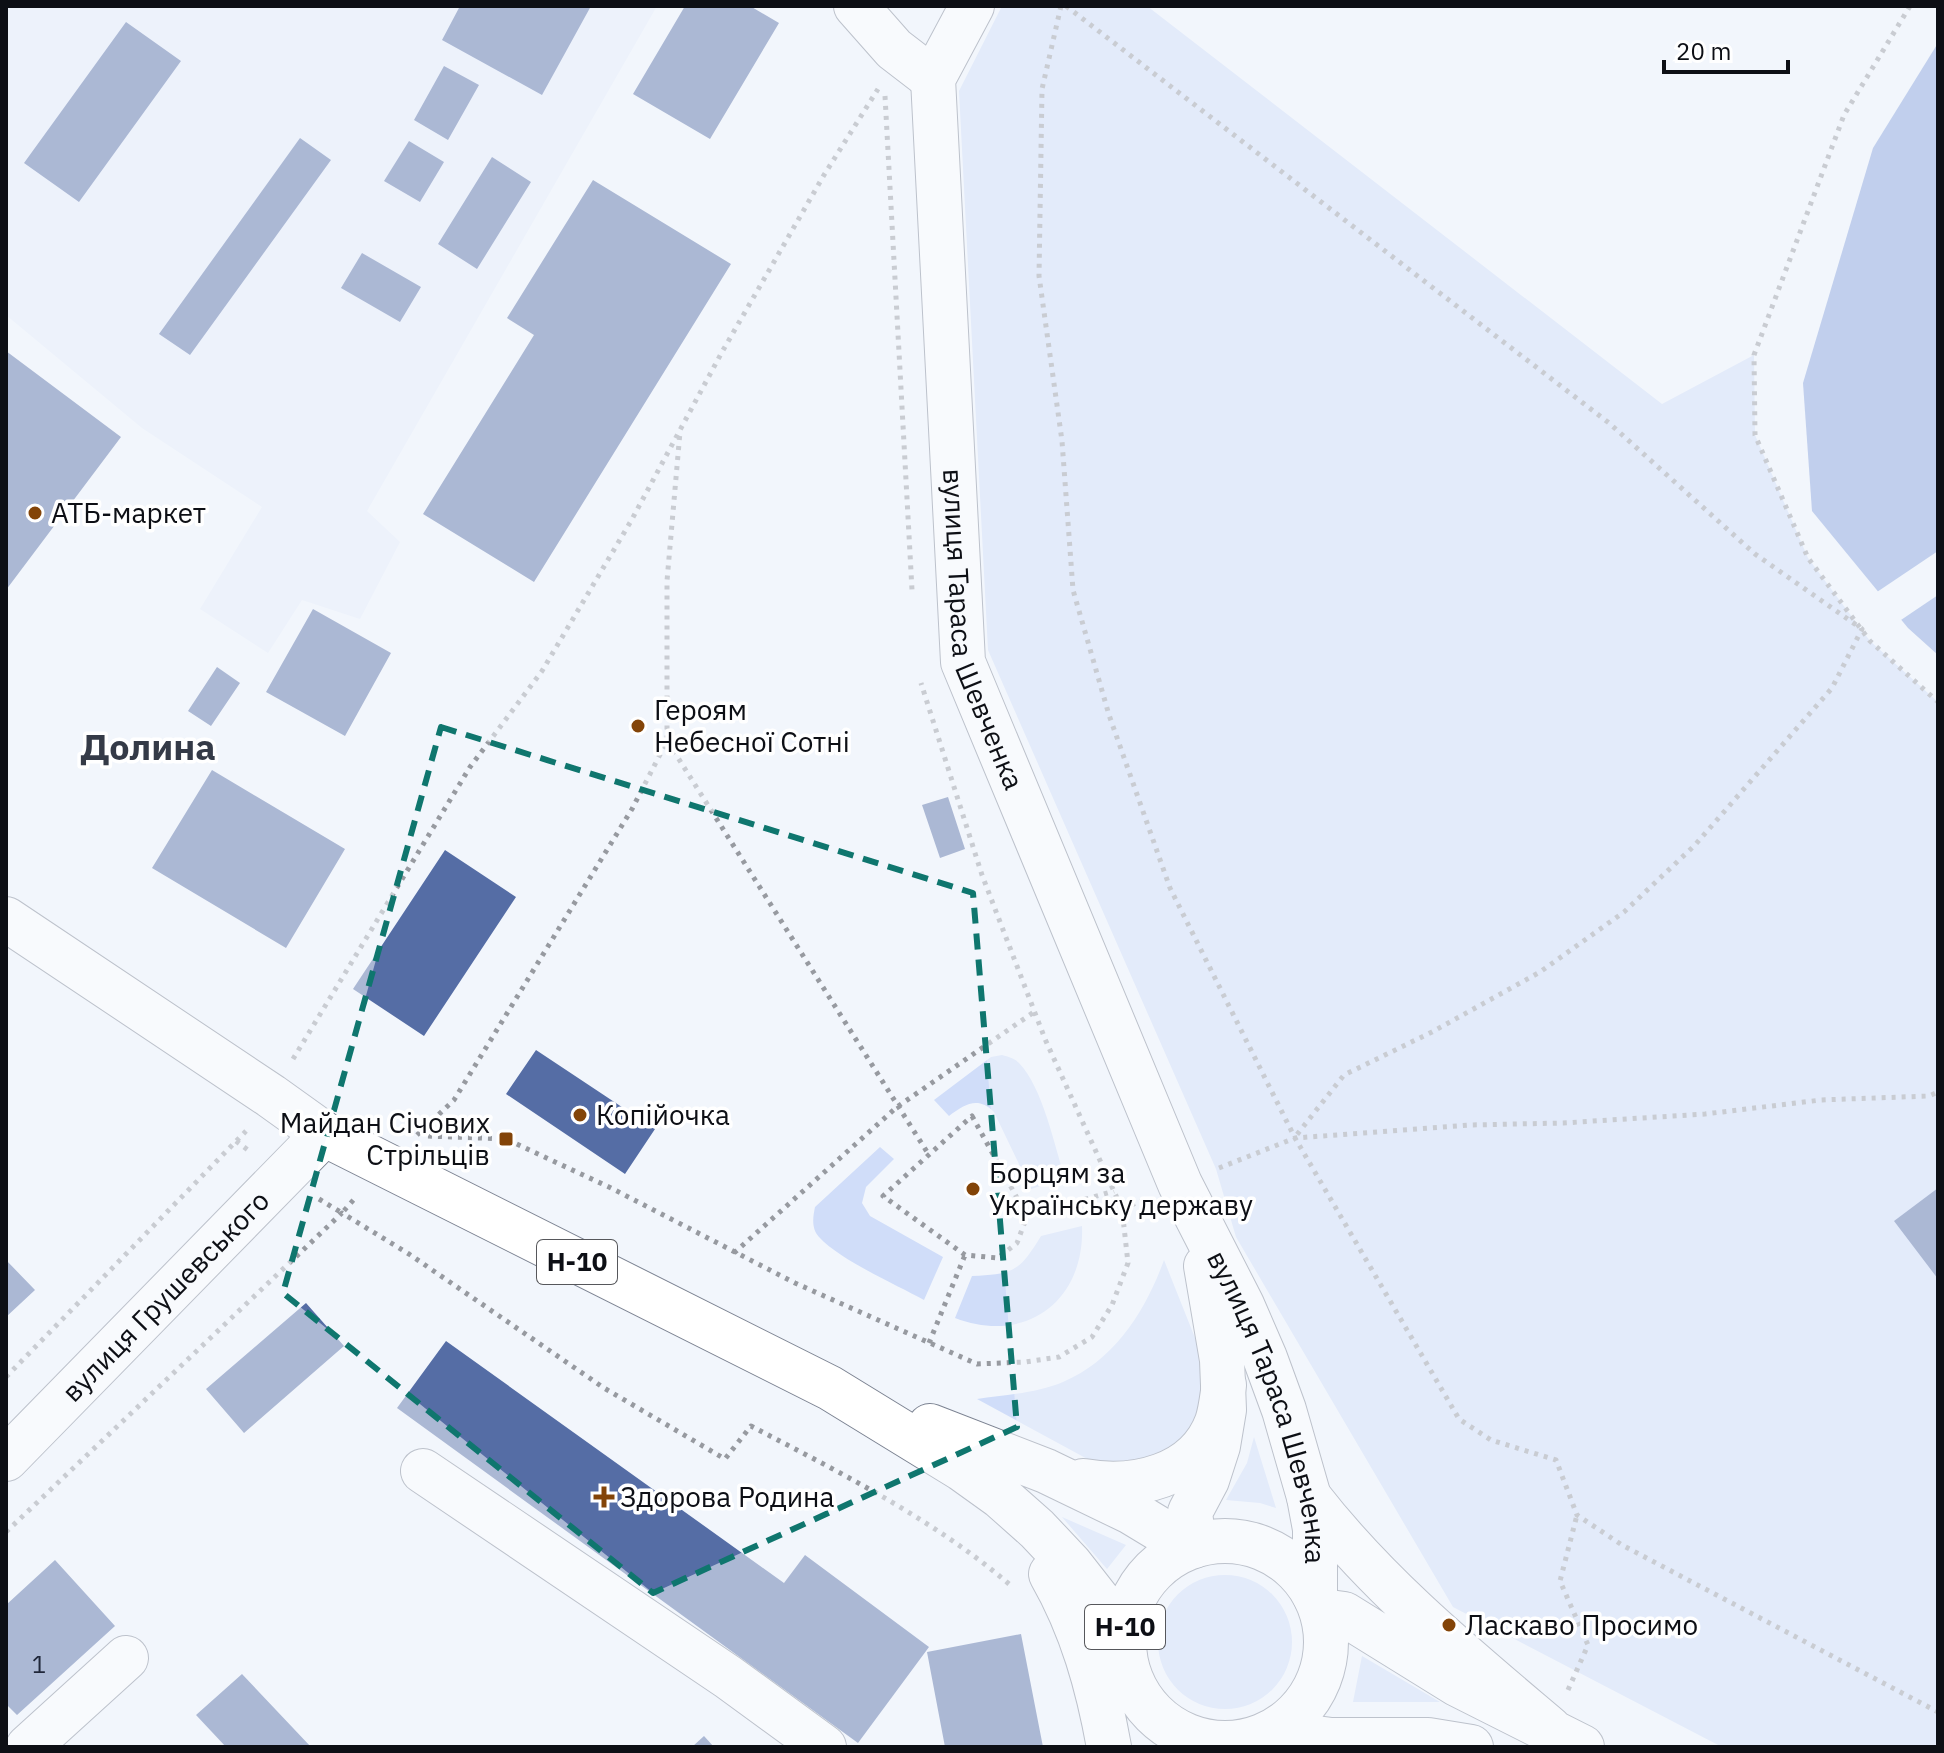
<svg xmlns="http://www.w3.org/2000/svg" width="1944" height="1753" font-family="'IBM Plex Sans',sans-serif">
  <style>
    .built { fill: #e6edfb }
    .green { fill: #d0ddf9 }
    .water { fill: #85a0db }
    .pier { fill: #f2f6fc }
    .building { fill: #556da5 }
    .lines { fill: none; stroke-linecap: round; stroke-linejoin: round }
    .minor-casing { stroke: #7c8392; stroke-width: 46 }
    .major-casing { stroke: #7c8392; stroke-width: 46 }
    .path { stroke: #979aa0; stroke-width: 5; stroke-dasharray: 4 6; stroke-linecap: butt }
    .minor { stroke: #fff; stroke-width: 44 }
    .major { stroke: #fff; stroke-width: 44 }
    .marked { fill: none; stroke: #0f766e; stroke-width: 6; stroke-dasharray: 16 10; stroke-linejoin: round }
    .poi-dot { fill: #834408; stroke: #fff; stroke-width: 3 }
    .labels { text-anchor: middle; stroke-width: 7; stroke-linejoin: round; paint-order: stroke }
    .number-label { font-size: 24px; fill: #1f2639 }
    .shield { fill: #fff; stroke: #56575b; stroke-width: 2 }
    .shield-label { font-size: 26px; font-weight: bold; fill: #0d0f15 }
    .poi-label { font-size: 28px; fill: #0d0f15; stroke: #fff; text-anchor: start }
    .street-label { font-size: 28px; fill: #0d0f15; stroke: #fff }
    .district-label { font-size: 36px; font-weight: bold; fill: #343a47; stroke: #fff }
  </style>
  <rect width="100%" height="100%" fill="#f2f6fc"/>
  <!-- built -->
  <path class="built" d="M6,6H657L367,511L400,542L360,619L302,600L268,653L200,609L262,507L142,428L6,315Z"/>
  <!-- green -->
  <path class="green" d="M1002,6H1147L1662,404L1754,355L1755,435L1808,558L1870,641L1938,702V1747H1722L1453,1607L1236,1237L1216,1169L988,650L959,91Z
    M1002,1055C1009,1057 1014,1058 1019,1063C1043,1088 1054,1145 1065,1178L1031,1189L994,1112C978,1096 965,1104 949,1116L934,1100L991,1057Z
    M880,1147L894,1159L866,1187L862,1203L870,1216L943,1257L924,1300C895,1284 840,1260 819,1237C811,1228 813,1217 815,1207Z
    M1082,1226C1085,1301 1026,1345 955,1318L972,1276C1014,1274 1019,1272 1041,1236Z
    M1164,1260L1203,1358L1202,1408L1177,1453L1104,1468L977,1399C1005,1395 1037,1393 1063,1382C1115,1360 1146,1310 1164,1260Z
    M1254,1437L1276,1508L1260,1503L1226,1500L1247,1463Z
    M1062,1517L1126,1545L1107,1569Z
    M1158 1642a67 67 0 1 1 134 0a67 67 0 1 1-134 0Z
    M1362,1656L1440,1702H1353Z"/>
  <!-- water -->
  <path class="water" d="M1938,43V655L1908,628L1812,511L1803,383L1873,148Z"/>
  <!-- pier -->
  <path class="pier" d="M1938,551V595L1898,622L1874,594Z"/>
  <!-- building -->
  <path class="building" d="M460,6H591L542,95L442,40Z
    M685,6H750L779,23L710,139L633,94Z
    M126,22L181,61L79,202L24,163Z
    M444,66L479,85L448,140L414,120Z
    M300,138L331,160L190,355L159,334Z
    M409,141L444,162L420,202L384,181Z
    M492,157L531,182L477,269L438,244Z
    M593,180L731,264L534,582L423,514L534,335L507,318Z
    M362,253L421,287L400,322L341,288Z
    M6,351L121,437L6,590Z
    M313,609L391,653L345,736L266,692Z
    M217,667L240,683L211,726L188,711Z
    M212,770L345,849L286,948L152,868Z
    M948,797L965,849L940,858L922,805Z
    M445,850L516,897L424,1036L353,989Z
    M536,1050L655,1129L625,1174L506,1094Z
    M1938,1188V1279L1894,1221Z
    M6,1260L35,1290L6,1317Z
    M306,1303L344,1346L244,1433L206,1389Z
    M446,1341L784,1583L805,1555L929,1647L858,1743L397,1408Z
    M55,1560L115,1626L17,1715L6,1704V1605Z
    M1021,1634L1043,1747H945L927,1652Z
    M242,1674L311,1747H226L196,1715Z
    M704,1736L714,1747H692Z"/>
  <g class="lines">
    <!-- minor casing -->
    <g class="minor-casing">
      <g id="minor">
        <path d="M856,6L894,49L933,79"/>
        <path id="s1" d="M972,6L933,79L963,662L1180,1184L1242,1305L1265,1358L1284,1410L1309,1497L1315,1529V1596"/>
        <path id="s2" d="M6,1459L324,1134"/>
        <path d="M423,1471L728,1677L824,1747"/>
        <path d="M1194,1546L1190,1512L1207,1480L1218,1446L1224,1410L1222,1360L1206,1266"/>
        <path d="M28,1747L126,1658"/>
      </g>
    </g>
    <!-- major casing -->
    <g class="major-casing">
      <path id="major" d="M6,919L271,1096L324,1134L830,1388L962,1469L1001,1497L1037,1529L1070,1564L1099,1601L1124,1642
        M930,1426L1046,1471L1131,1512L1169,1535L1179,1552
        M1083,1481C1133,1490 1197,1477 1217,1422C1221,1410 1222,1397 1224,1385
        M1309,1497C1378,1586 1465,1657 1550,1729
        M1124 1642a101 101 0 1 1 202 0a101 101 0 1 1-202 0Z
        M1051,1574C1082,1628 1098,1686 1109,1747
        M1322,1611L1344,1614L1457,1684L1582,1747
        M1272,1732L1331,1740H1428L1471,1747"/>
    </g>
    <!-- path -->
    <path class="path" d="M1061,6L1042,89L1039,276L1062,441L1073,590L1109,715L1170,888L1295,1138L1459,1419L1491,1440L1556,1460L1577,1515L1622,1545L1938,1712
      M1066,6L1609,423L1755,554L1862,629L1832,688L1695,845L1624,912L1540,972L1432,1032L1344,1075L1295,1137
      M1910,6L1844,115L1754,355L1755,435L1808,558L1870,641L1938,702
      M885,96L912,590
      M668,742L929,1155
      M293,1059L470,767L542,671L631,521L722,352L824,175L878,89
      M972,1116L1027,1216L1017,1243L998,1258L965,1255L883,1196Z
      M417,1135L454,1100L632,809L667,741V581L680,432
      M428,1136L506,1139L611,1188L795,1283L977,1364L1025,1362L1059,1357L1092,1337L1112,1305L1128,1263L1122,1209L1045,1039L982,875L921,683
      M236,1141L248,1150
      M1219,1168L1295,1138L1471,1125L1563,1123L1705,1114L1821,1100L1929,1096L1938,1092
      M319,1199L342,1213L357,1196
      M1122,1209L1141,1201
      M1027,1216L1114,1191
      M734,1253L897,1107L1034,1012
      M929,1343L965,1255
      M6,1377L246,1131
      M6,1532L342,1213L409,1254L604,1388L725,1459L751,1426C839,1472 933,1519 1009,1584
      M1568,1690L1588,1645L1560,1581L1577,1515"/>
    <!-- minor -->
    <use href="#minor" class="minor"/>
    <!-- major -->
    <use href="#major" class="major"/>
  </g>
  <!-- marked area -->
  <path d="M0 0H1944V1753H0ZM441,727L973,893L1017,1427L653,1593L283,1293Z" fill="#f2f6fc" fill-opacity=".55" fill-rule="evenodd"/>
  <path class="marked" d="M441,727L973,893L1017,1427L653,1593L283,1293Z"/>
  <!-- markers -->
  <g class="poi-dot">
    <circle cx="35" cy="513" r="8"/>
    <circle cx="638" cy="726" r="8"/>
    <circle cx="580" cy="1115" r="8"/>
    <rect x="498" y="1131" width="16" height="16" rx="4"/>
    <circle cx="973" cy="1189" r="8"/>
    <path d="M600 1485h8v8h8v8h-8v8h-8v-8h-8v-8h8z"/>
    <circle cx="1449" cy="1625" r="8"/>
  </g>
  <g class="labels">
    <!-- number labels -->
    <g class="number-label">
      <text x="39" y="1673">1</text>
    </g>
    <!-- shield labels -->
    <g class="shield">
      <rect x="537" y="1240" width="80" height="44" rx="6"/>
      <rect x="1085" y="1605" width="80" height="44" rx="6"/>
    </g>
    <g class="shield-label">
      <text x="577" y="1271">Н-10</text>
      <text x="1125" y="1636">Н-10</text>
    </g>
    <!-- poi labels -->
    <g class="poi-label">
      <text x="51" y="523">АТБ-маркет</text>
      <text x="654" y="720">Героям<tspan x="654" dy="32">Небесної Сотні</tspan></text>
      <text x="596" y="1125">Копійочка</text>
      <text x="490" y="1133" text-anchor="end">Майдан Січових<tspan x="490" dy="32">Стрільців</tspan></text>
      <text x="989" y="1183">Борцям за<tspan x="989" dy="32">Українську державу</tspan></text>
      <text x="620" y="1507">Здорова Родина</text>
      <text x="1465" y="1635">Ласкаво Просимо</text>
    </g>
    <!-- street labels -->
    <g class="street-label">
      <text dy="10" stroke="none"><textPath href="#s1" startOffset="638">вулиця Тараса Шевченка</textPath></text>
      <text dy="10" stroke="none"><textPath href="#s2" startOffset="228">вулиця Грушевського</textPath></text>
      <text dy="10" stroke="none"><textPath href="#s1" startOffset="1474">вулиця Тараса Шевченка</textPath></text>
    </g>
    <!-- district labels -->
    <g class="district-label">
      <text x="148" y="760">Долина</text>
    </g>
  </g>
  <!-- border -->
  <rect width="1944" height="1753" fill="none" stroke="#0d0f15" stroke-width="16"/>
  <!-- scale -->
  <path d="M1664 60v12h124v-12" fill="none" stroke="#0d0f15" stroke-width="4"/>
  <text x="1676" y="60" font-size="24" fill="#0d0f15" stroke="#ffffff" stroke-width="6" paint-order="stroke">20 m</text>
</svg>
